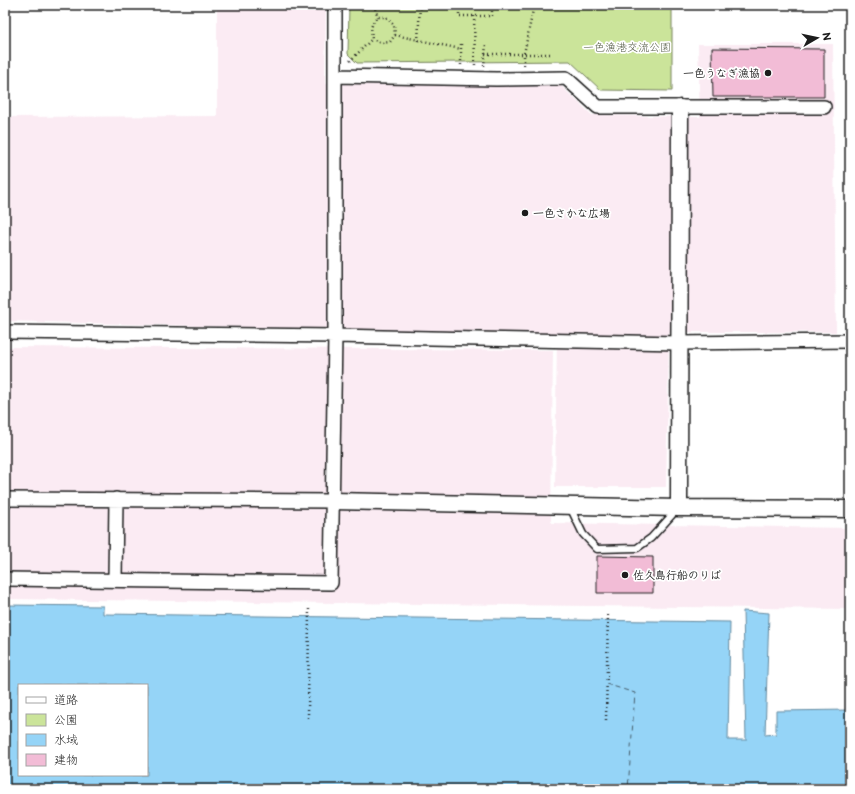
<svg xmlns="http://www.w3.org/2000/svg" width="855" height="794" font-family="'Balsamiq Sans','Klee One',sans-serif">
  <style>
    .built { fill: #fbebf3 }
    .green { fill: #cbe49a; stroke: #74805b }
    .water { fill: #95d4f7; stroke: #658a9f; fill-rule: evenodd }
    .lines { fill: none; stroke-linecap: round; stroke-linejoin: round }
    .ferry { stroke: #465c69; stroke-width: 1; stroke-dasharray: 5 4; stroke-linecap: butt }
    .building { fill: #f2bcd6; stroke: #1c1c1c }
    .service-casing { stroke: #1c1c1c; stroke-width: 9 }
    .minor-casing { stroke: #1c1c1c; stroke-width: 16 }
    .tertiary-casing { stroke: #1c1c1c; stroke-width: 19 }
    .path { stroke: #1c1c1c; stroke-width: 2.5; stroke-dasharray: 1 3; stroke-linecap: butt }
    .service { stroke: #fff; stroke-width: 6 }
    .minor { stroke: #fff; stroke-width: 13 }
    .tertiary { stroke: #fff; stroke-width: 16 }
    .poi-dot { fill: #1c1c1c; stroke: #fff; stroke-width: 1.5 }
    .labels { text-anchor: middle; stroke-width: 3.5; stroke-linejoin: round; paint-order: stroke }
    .park-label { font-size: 11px; fill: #515842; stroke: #fff }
    .poi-label { font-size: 11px; font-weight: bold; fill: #1c1c1c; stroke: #fff; text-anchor: start }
  </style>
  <rect width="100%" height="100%" fill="#fff"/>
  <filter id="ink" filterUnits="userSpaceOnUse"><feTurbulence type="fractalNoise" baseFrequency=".025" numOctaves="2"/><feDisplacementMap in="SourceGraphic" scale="8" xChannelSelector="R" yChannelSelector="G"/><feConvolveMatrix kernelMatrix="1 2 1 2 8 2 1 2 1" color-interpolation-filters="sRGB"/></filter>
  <g filter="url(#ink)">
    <!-- built -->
    <path class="built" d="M217,5H326L325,84L561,86L592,115L700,117L698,44H833L836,332H669L666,487H555L557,335L5,321V117L217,116Z
      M5,347L553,350L551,523L850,528V609L5,599Z"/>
    <!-- green -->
    <path class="green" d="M349,5H672V91L601,90L570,61L357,63L348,54Z"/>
    <!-- water -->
    <path class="water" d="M5,605L103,606V614L730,622L728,740H746L743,611L769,613L765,735L776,734V711L850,710V789H5ZM19,685H147V775H19Z"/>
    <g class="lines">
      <!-- ferry -->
      <path class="ferry" d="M606,684L635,693L628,789"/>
    </g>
    <!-- building -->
    <path class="building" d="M712,48L824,49V97H713Z
      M597,556L653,557V593H597Z"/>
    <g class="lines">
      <!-- service casing -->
      <g class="service-casing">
        <path id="service" d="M570,507L583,534L597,549L637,548L651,538L672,515"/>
      </g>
      <!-- minor casing -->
      <g class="minor-casing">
        <path id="minor" d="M335,76V5
          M824,107H598L566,78L496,79L335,76V336L679,343L850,341
          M5,332L335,336L331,583L5,579
          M5,499L333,501
          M115,580L116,499"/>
      </g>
      <!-- tertiary casing -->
      <g class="tertiary-casing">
        <path id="tertiary" d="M680,108L679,508L850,509
          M333,501L679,508"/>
      </g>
      <!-- path -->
      <path class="path" d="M374,5L378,17
        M459,5V16H492V5
        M474,16L475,66
        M395,35L461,49
        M418,41L420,5
        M485,54H550
        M350,61L372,39C371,30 370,23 378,17H386L394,25L395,35L390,42L382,43L372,39
        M461,65V43
        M524,65V54L534,5
        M484,66L486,44
        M308,718L309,607
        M606,720L608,612"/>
      <!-- service -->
      <use href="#service" class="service"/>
      <!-- minor -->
      <use href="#minor" class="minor"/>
      <!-- tertiary -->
      <use href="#tertiary" class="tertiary"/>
    </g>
  </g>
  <!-- markers -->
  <g class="poi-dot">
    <circle cx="768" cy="73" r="4"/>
    <circle cx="525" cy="213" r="4"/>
    <circle cx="625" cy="575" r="4"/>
  </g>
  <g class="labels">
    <!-- park labels -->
    <g class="park-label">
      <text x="627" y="51">一色漁港交流公園</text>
    </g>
    <!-- poi labels -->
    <g class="poi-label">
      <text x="760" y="77" text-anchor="end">一色うなぎ漁協</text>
      <text x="533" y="217">一色さかな広場</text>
      <text x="633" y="579">佐久島行船のりば</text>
    </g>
  </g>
  <!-- margin -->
  <rect width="855" height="794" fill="none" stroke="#fff" stroke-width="20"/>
  <rect x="10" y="10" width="835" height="774" fill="none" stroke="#1c1c1c" stroke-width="1.5" filter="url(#ink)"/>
  <!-- legend -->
  <rect x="18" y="684" width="130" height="92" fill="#ffffff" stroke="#a4a4a4"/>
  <rect x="26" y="697" width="20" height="6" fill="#ffffff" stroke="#a4a4a4"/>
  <text x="54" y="704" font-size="12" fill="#1c1c1c">道路</text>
  <rect x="26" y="714" width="20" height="12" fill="#cbe49a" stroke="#a4a4a4"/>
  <text x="54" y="724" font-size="12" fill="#1c1c1c">公園</text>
  <rect x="26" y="734" width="20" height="12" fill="#95d4f7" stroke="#a4a4a4"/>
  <text x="54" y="744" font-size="12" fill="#1c1c1c">水域</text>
  <rect x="26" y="754" width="20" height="12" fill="#f2bcd6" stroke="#a4a4a4"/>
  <text x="54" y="764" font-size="12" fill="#1c1c1c">建物</text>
  <!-- north arrow -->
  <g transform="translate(817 38) rotate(81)" stroke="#ffffff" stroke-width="3" paint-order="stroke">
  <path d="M0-3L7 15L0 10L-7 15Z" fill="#1c1c1c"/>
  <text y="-6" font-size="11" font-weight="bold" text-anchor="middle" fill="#1c1c1c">N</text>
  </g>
</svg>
